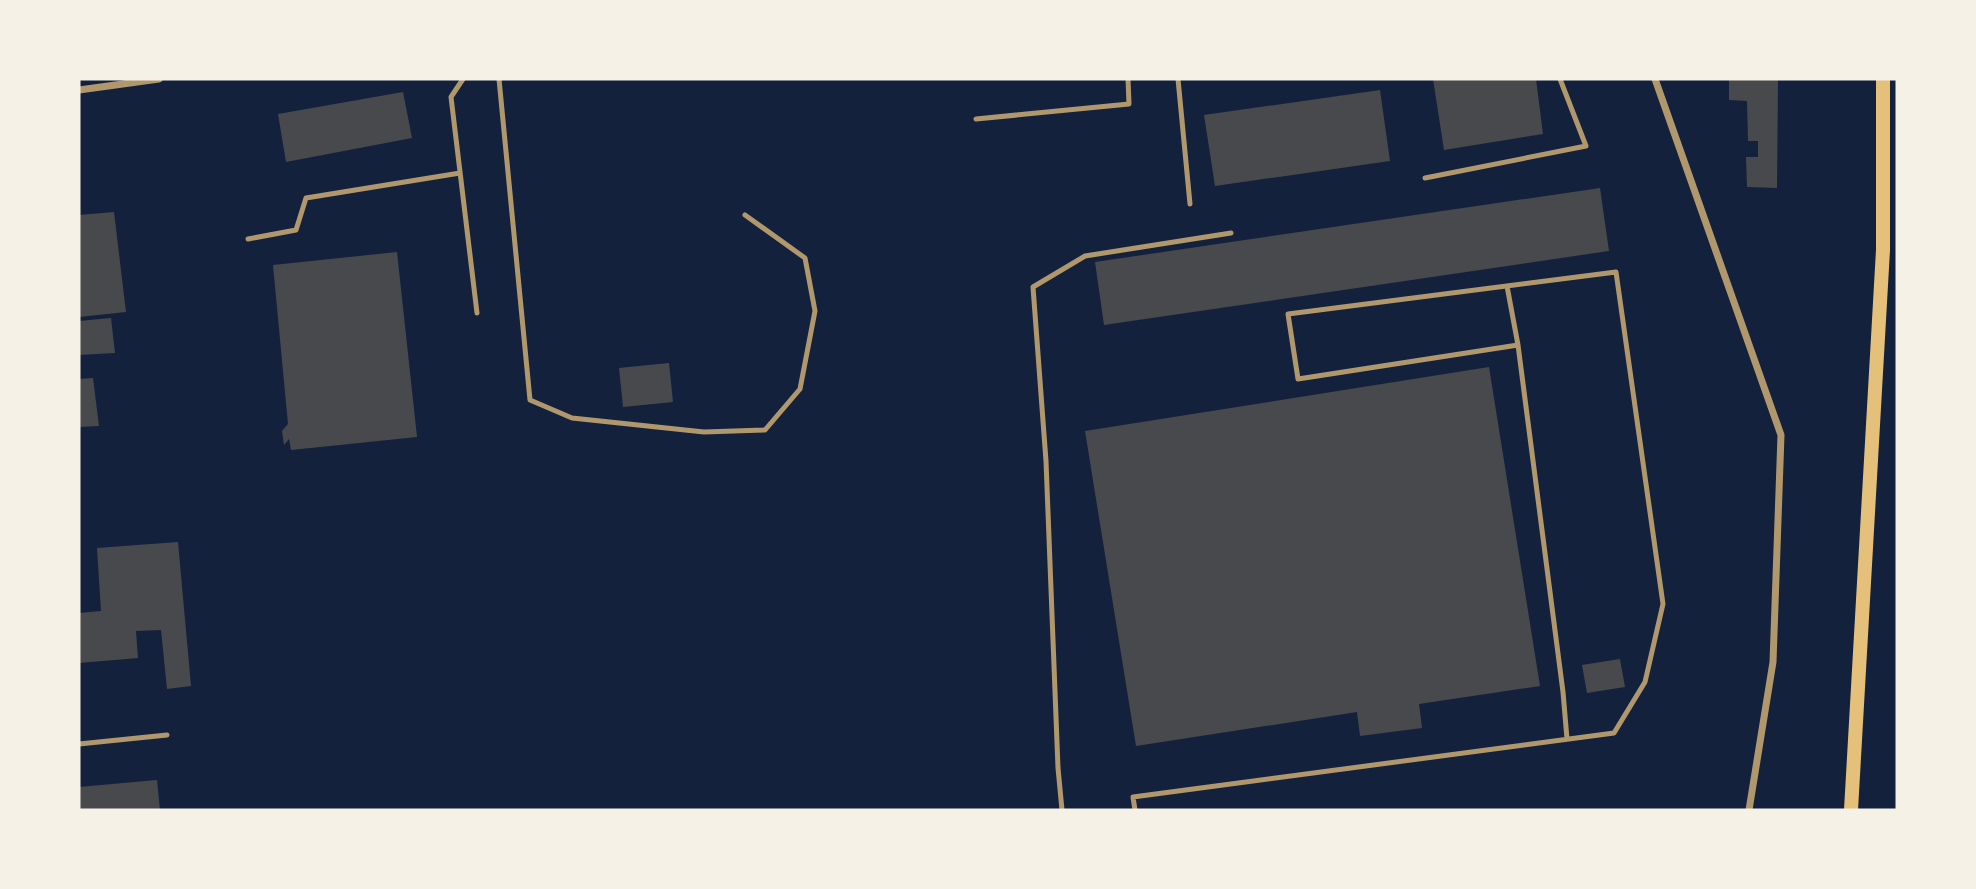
<svg xmlns="http://www.w3.org/2000/svg" width="1976" height="889" font-family="'Noto Sans',sans-serif">
  <style>
    .building { fill: #48494c }
    .lines { fill: none; stroke-linecap: round; stroke-linejoin: round }
    .service { stroke: #b1986c; stroke-width: 5 }
    .minor { stroke: #b1986c; stroke-width: 7 }
    .secondary { stroke: #e5c07b; stroke-width: 14 }
  </style>
  <rect width="100%" height="100%" fill="#14213d"/>
  <!-- building -->
  <path class="building" d="M1433,79H1536L1543,134L1444,150Z
    M1729,79H1778L1777,188L1747,187L1746,157H1758V141H1748L1747,101L1729,100Z
    M1380,90L1390,161L1215,186L1204,115Z
    M403,92L412,138L286,162L278,114Z
    M1600,188L1609,251L1104,325L1095,262Z
    M114,212L126,312L79,317V215Z
    M397,252L417,437L291,450L289,439L284,445L282,431L288,424L273,265Z
    M111,318L115,353L79,355V321Z
    M669,363L673,402L623,407L619,368Z
    M1489,367L1540,686L1419,704L1422,728L1360,736L1357,712L1136,746L1085,431Z
    M93,378L99,426L79,427V379Z
    M178,542L191,686L167,689L161,630L136,631L138,658L79,663V613L101,611L97,548Z
    M1620,659L1625,687L1587,693L1582,665Z
    M157,780L160,810H79V787Z"/>
  <g class="lines">
    <!-- service -->
    <path class="service" d="M463,79L451,97L477,313
      M499,79L530,400L572,418L704,432L765,430L800,389L815,311L805,258L745,215
      M1178,79L1190,204
      M976,119L1129,104L1128,79
      M1425,178L1586,146L1560,79
      M248,239L296,230L306,198L460,173
      M1507,286L1518,345
      M79,744L167,735
      M1062,810L1058,768L1046,461L1033,287L1085,256L1231,233
      M1135,810L1133,797L1614,733L1645,682L1663,604L1616,272L1288,314L1298,379L1518,345L1563,692L1567,739"/>
    <!-- minor -->
    <path class="minor" d="M1655,79L1781,435L1773,662L1749,810
      M79,90L159,79"/>
    <!-- secondary -->
    <path class="secondary" d="M1851,810L1883,250V79"/>
  </g>
  <!-- border -->
  <rect width="1976" height="889" fill="none" stroke="#f6f1e7" stroke-width="161"/>
</svg>
